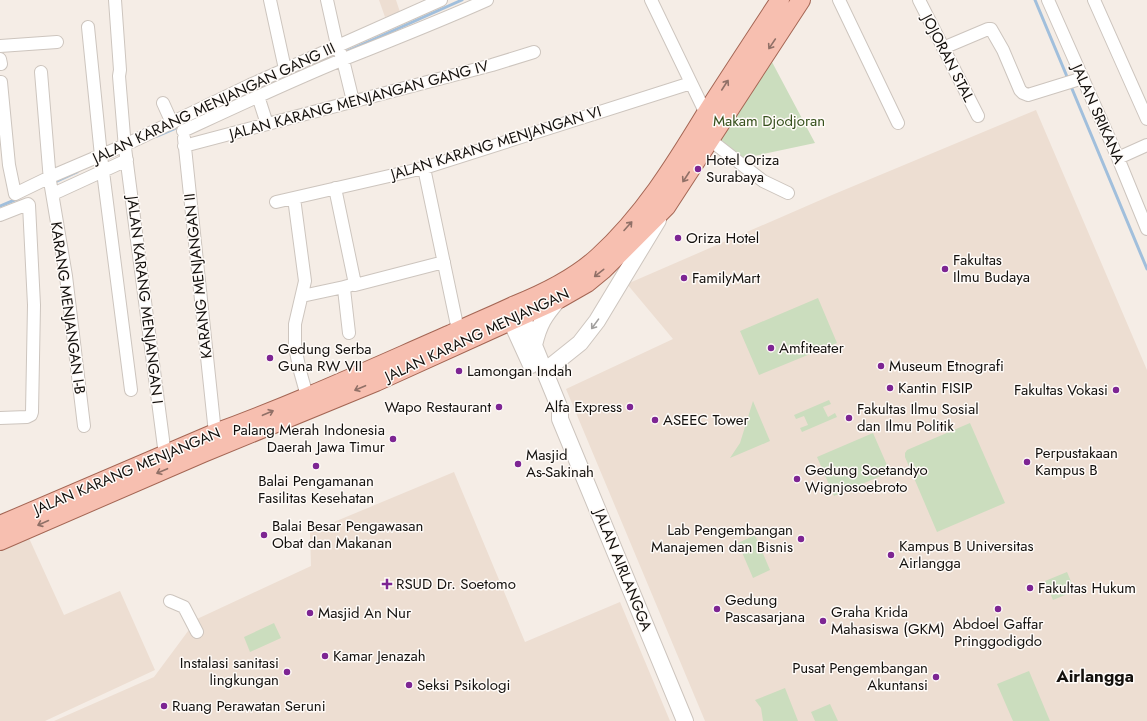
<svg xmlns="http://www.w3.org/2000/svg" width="1147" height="721" font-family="Jost,sans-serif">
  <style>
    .built { fill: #edded2 }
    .green { fill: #cbddbe }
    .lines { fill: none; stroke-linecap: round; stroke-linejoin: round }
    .stream { stroke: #a1bfdc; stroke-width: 3 }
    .street-casing { stroke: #cdc5be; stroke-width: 14 }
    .secondary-casing { stroke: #cdc5be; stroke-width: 18 }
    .primary-casing { stroke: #a46654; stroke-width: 20 }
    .street { stroke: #fff; stroke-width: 12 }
    .secondary { stroke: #fff; stroke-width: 16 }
    .primary { stroke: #f7bfb0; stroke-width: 18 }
    .oneway { stroke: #907067 }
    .oneway2 { stroke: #a19f9e }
    .poi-dot { fill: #7d2593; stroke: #fffbf8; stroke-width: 1.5 }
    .labels { text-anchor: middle; stroke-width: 3; stroke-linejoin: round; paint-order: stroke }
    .street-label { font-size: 15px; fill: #13100d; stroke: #fffbf8 }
    .park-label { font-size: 15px; fill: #36501c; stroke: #fffbf8 }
    .poi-label { font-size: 15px; fill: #13100d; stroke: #fffbf8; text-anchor: start }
    .quarter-label { font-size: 17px; font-weight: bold; fill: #13100d; stroke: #fffbf8 }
  </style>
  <rect width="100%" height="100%" fill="#f5ede6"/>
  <!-- built -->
  <path class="built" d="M379,0H396L400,12L385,17Z
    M1036,110L1147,370V721H705L566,389L673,339L627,284L832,195Z
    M454,472L525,642L620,602L670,721H54L154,677L197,619L311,566L310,532Z
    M28,536L64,615L120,591L155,670L45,721H0V549Z"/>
  <!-- green -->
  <path class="green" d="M772,62L815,143L740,159L718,141Z
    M818,298L837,343L759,375L740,331Z
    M829,400L831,404L823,407L828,417L835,413L837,417L802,432L800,428L808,425L804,416L796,419L794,415Z
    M753,401L770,441L730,458L740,443Z
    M970,423L1005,503L937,532L905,457V453L907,450Z
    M873,433L890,472L834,496L817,457Z
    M755,535L770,570L753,578L738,543Z
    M1067,572L1075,591L1053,600L1045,581Z
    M274,623L281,638L250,652L244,637Z
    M1029,671L1050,721H1013L997,684Z
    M785,688L798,721H763L761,708L755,700Z
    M830,704L838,721H815L811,712Z"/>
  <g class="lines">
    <!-- stream -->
    <path class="stream" d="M1035,0L1068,79
      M343,53L462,0
      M1070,84L1147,269
      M157,136L183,125
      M53,183L77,172
      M0,206L17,199"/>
    <!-- street casing -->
    <g class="street-casing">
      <path id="street" d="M115,0L120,70L119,76L125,148L165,455
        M270,0L285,69
        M327,0L337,45L343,60L353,101
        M651,0L708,118
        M839,0L898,123
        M919,0L978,116
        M1048,0L1118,158L1147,229
        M1094,0L1147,119
        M88,27L101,156L131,390
        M0,46L57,42
        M943,48L988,29H991L1003,50L1020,90L1023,93L1028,95L1083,78
        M0,59L1,64
        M41,72L50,181L66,276L84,426
        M1,82L9,165L15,194L50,177L125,145L250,85L441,0
        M258,96L267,124
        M163,103L172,123
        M183,131C237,106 290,81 344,59C392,40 440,21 487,0
        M184,138L215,433
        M709,139L763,181L788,193
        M184,146L492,65L534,52
        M1118,158L1147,145
        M424,168L458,330
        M335,188L355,284L344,287V289L349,333
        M53,194L127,160
        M294,198L305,281L295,324V347L300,371L307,396
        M276,202L424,168L691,83
        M0,215L28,204L29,205L34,305L32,412L31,415L27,417L0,418
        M355,285L444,262
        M302,296L344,287
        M170,601L184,607L197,632"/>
    </g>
    <!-- secondary casing -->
    <g class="secondary-casing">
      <path id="secondary" d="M517,304L560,409V419L685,721
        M506,310L531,365
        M534,345C539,324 544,316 558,300
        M545,371L580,343L597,321L658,220"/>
    </g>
    <!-- primary casing -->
    <g class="primary-casing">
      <path id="primary" d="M0,525L215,433C295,404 373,368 451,334C472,324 494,315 515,305C545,293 574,279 598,257C643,216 674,166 705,115C730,76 755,38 780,0
        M0,541L203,453L376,382L537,309L559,299L587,283L604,269L666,207L801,0"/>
    </g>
    <!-- street -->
    <use href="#street" class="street"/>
    <!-- secondary -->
    <use href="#secondary" class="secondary"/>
    <!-- primary -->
    <use href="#primary" class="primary"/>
  </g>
  <!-- one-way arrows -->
  <defs><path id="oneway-shaft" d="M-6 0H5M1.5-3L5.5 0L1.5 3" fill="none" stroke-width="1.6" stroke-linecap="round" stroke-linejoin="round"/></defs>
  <g class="oneway">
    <use href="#oneway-shaft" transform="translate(772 44) rotate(124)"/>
    <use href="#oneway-shaft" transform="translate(725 85) rotate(-57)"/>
    <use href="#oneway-shaft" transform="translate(686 177) rotate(123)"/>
    <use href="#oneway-shaft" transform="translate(628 226) rotate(-48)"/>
    <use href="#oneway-shaft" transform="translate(599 273) rotate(142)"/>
    <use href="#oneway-shaft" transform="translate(360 388) rotate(157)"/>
    <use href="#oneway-shaft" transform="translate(268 413) rotate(-23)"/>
    <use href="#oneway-shaft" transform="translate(162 471) rotate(157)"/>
    <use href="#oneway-shaft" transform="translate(43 523) rotate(156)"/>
  </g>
  <use class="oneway2" href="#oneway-shaft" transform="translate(595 324) rotate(126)"/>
  <!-- markers -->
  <g class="poi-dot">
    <circle cx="698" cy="169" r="4"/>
    <circle cx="678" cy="238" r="4"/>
    <circle cx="945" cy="269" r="4"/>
    <circle cx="684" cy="278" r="4"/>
    <circle cx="771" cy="348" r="4"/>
    <circle cx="270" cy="358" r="4"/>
    <circle cx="881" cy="366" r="4"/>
    <circle cx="459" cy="371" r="4"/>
    <circle cx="890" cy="388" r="4"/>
    <circle cx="1116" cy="390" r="4"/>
    <circle cx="499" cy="407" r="4"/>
    <circle cx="630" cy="407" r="4"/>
    <circle cx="849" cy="418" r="4"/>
    <circle cx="655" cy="420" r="4"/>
    <circle cx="393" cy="439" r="4"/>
    <circle cx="1027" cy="462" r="4"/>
    <circle cx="518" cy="464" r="4"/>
    <circle cx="316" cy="466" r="4"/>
    <circle cx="797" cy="479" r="4"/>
    <circle cx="264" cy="535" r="4"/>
    <circle cx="801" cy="539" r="4"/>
    <circle cx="891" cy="555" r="4"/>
    <path d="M385 578h4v4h4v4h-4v4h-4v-4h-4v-4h4z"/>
    <circle cx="1030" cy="588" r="4"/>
    <circle cx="717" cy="609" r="4"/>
    <circle cx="998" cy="609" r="4"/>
    <circle cx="310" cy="613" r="4"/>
    <circle cx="823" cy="621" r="4"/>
    <circle cx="325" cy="656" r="4"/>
    <circle cx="287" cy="672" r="4"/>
    <circle cx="936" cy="677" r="4"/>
    <circle cx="409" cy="685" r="4"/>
    <circle cx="164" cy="706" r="4"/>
  </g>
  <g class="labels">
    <!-- street labels -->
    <g class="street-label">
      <text transform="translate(948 58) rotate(63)" y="5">JOJORAN STAL</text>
      <text transform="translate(359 100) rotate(-15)" y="5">JALAN KARANG MENJANGAN GANG IV</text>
      <text transform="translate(214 103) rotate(-25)" y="5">JALAN KARANG MENJANGAN GANG III</text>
      <text transform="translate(1098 114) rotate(66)" y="5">JALAN SRIKANA</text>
      <text transform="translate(496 143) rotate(-17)" y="5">JALAN KARANG MENJANGAN VI</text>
      <text transform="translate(198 276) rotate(-96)" y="5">KARANG MENJANGAN II</text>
      <text transform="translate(145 300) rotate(83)" y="5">JALAN KARANG MENJANGAN I</text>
      <text transform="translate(68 308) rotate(82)" y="5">KARANG MENJANGAN I-B</text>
      <text transform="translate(477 335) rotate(-25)" y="5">JALAN KARANG MENJANGAN</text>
      <text transform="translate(127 471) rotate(-23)" y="5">JALAN KARANG MENJANGAN</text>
      <text transform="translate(623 570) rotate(68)" y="5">JALAN AIRLANGGA</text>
    </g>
    <!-- park labels -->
    <g class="park-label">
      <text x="769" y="126">Makam Djodjoran</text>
    </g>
    <!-- poi labels -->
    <g class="poi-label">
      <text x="706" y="165">Hotel Oriza<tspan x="706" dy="17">Surabaya</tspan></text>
      <text x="686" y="243">Oriza Hotel</text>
      <text x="953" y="265">Fakultas<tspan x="953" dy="17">Ilmu Budaya</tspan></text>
      <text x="692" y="283">FamilyMart</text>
      <text x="779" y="353">Amfiteater</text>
      <text x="278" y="354">Gedung Serba<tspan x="278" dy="17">Guna RW VII</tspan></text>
      <text x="889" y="371">Museum Etnografi</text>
      <text x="467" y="376">Lamongan Indah</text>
      <text x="898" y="393">Kantin FISIP</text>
      <text x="1108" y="395" text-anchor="end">Fakultas Vokasi</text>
      <text x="491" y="412" text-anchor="end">Wapo Restaurant</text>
      <text x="622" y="412" text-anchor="end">Alfa Express</text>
      <text x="857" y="414">Fakultas Ilmu Sosial<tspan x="857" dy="17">dan Ilmu Politik</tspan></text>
      <text x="663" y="425">ASEEC Tower</text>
      <text x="385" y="435" text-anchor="end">Palang Merah Indonesia<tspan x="385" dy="17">Daerah Jawa Timur</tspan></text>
      <text x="1035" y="458">Perpustakaan<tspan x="1035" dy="17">Kampus B</tspan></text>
      <text x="526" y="460">Masjid<tspan x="526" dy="17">As-Sakinah</tspan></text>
      <text x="805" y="475">Gedung Soetandyo<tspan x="805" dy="17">Wignjosoebroto</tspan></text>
      <text x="316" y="486" text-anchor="middle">Balai Pengamanan<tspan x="316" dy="17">Fasilitas Kesehatan</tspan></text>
      <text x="272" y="531">Balai Besar Pengawasan<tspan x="272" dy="17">Obat dan Makanan</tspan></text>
      <text x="793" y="535" text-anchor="end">Lab Pengembangan<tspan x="793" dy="17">Manajemen dan Bisnis</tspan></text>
      <text x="899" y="551">Kampus B Universitas<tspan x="899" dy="17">Airlangga</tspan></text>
      <text x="396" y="589">RSUD Dr. Soetomo</text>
      <text x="1038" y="593">Fakultas Hukum</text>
      <text x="725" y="605">Gedung<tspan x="725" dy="17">Pascasarjana</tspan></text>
      <text x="831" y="617">Graha Krida<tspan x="831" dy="17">Mahasiswa (GKM)</tspan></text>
      <text x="318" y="618">Masjid An Nur</text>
      <text x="998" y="629" text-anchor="middle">Abdoel Gaffar<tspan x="998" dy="17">Pringgodigdo</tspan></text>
      <text x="333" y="661">Kamar Jenazah</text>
      <text x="279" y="668" text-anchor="end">Instalasi sanitasi<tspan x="279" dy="17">lingkungan</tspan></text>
      <text x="928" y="673" text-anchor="end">Pusat Pengembangan<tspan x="928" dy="17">Akuntansi</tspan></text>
      <text x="417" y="690">Seksi Psikologi</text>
      <text x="172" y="711">Ruang Perawatan Seruni</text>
    </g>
    <!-- quarter labels -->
    <g class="quarter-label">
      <text x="1095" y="682">Airlangga</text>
    </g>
  </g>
</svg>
